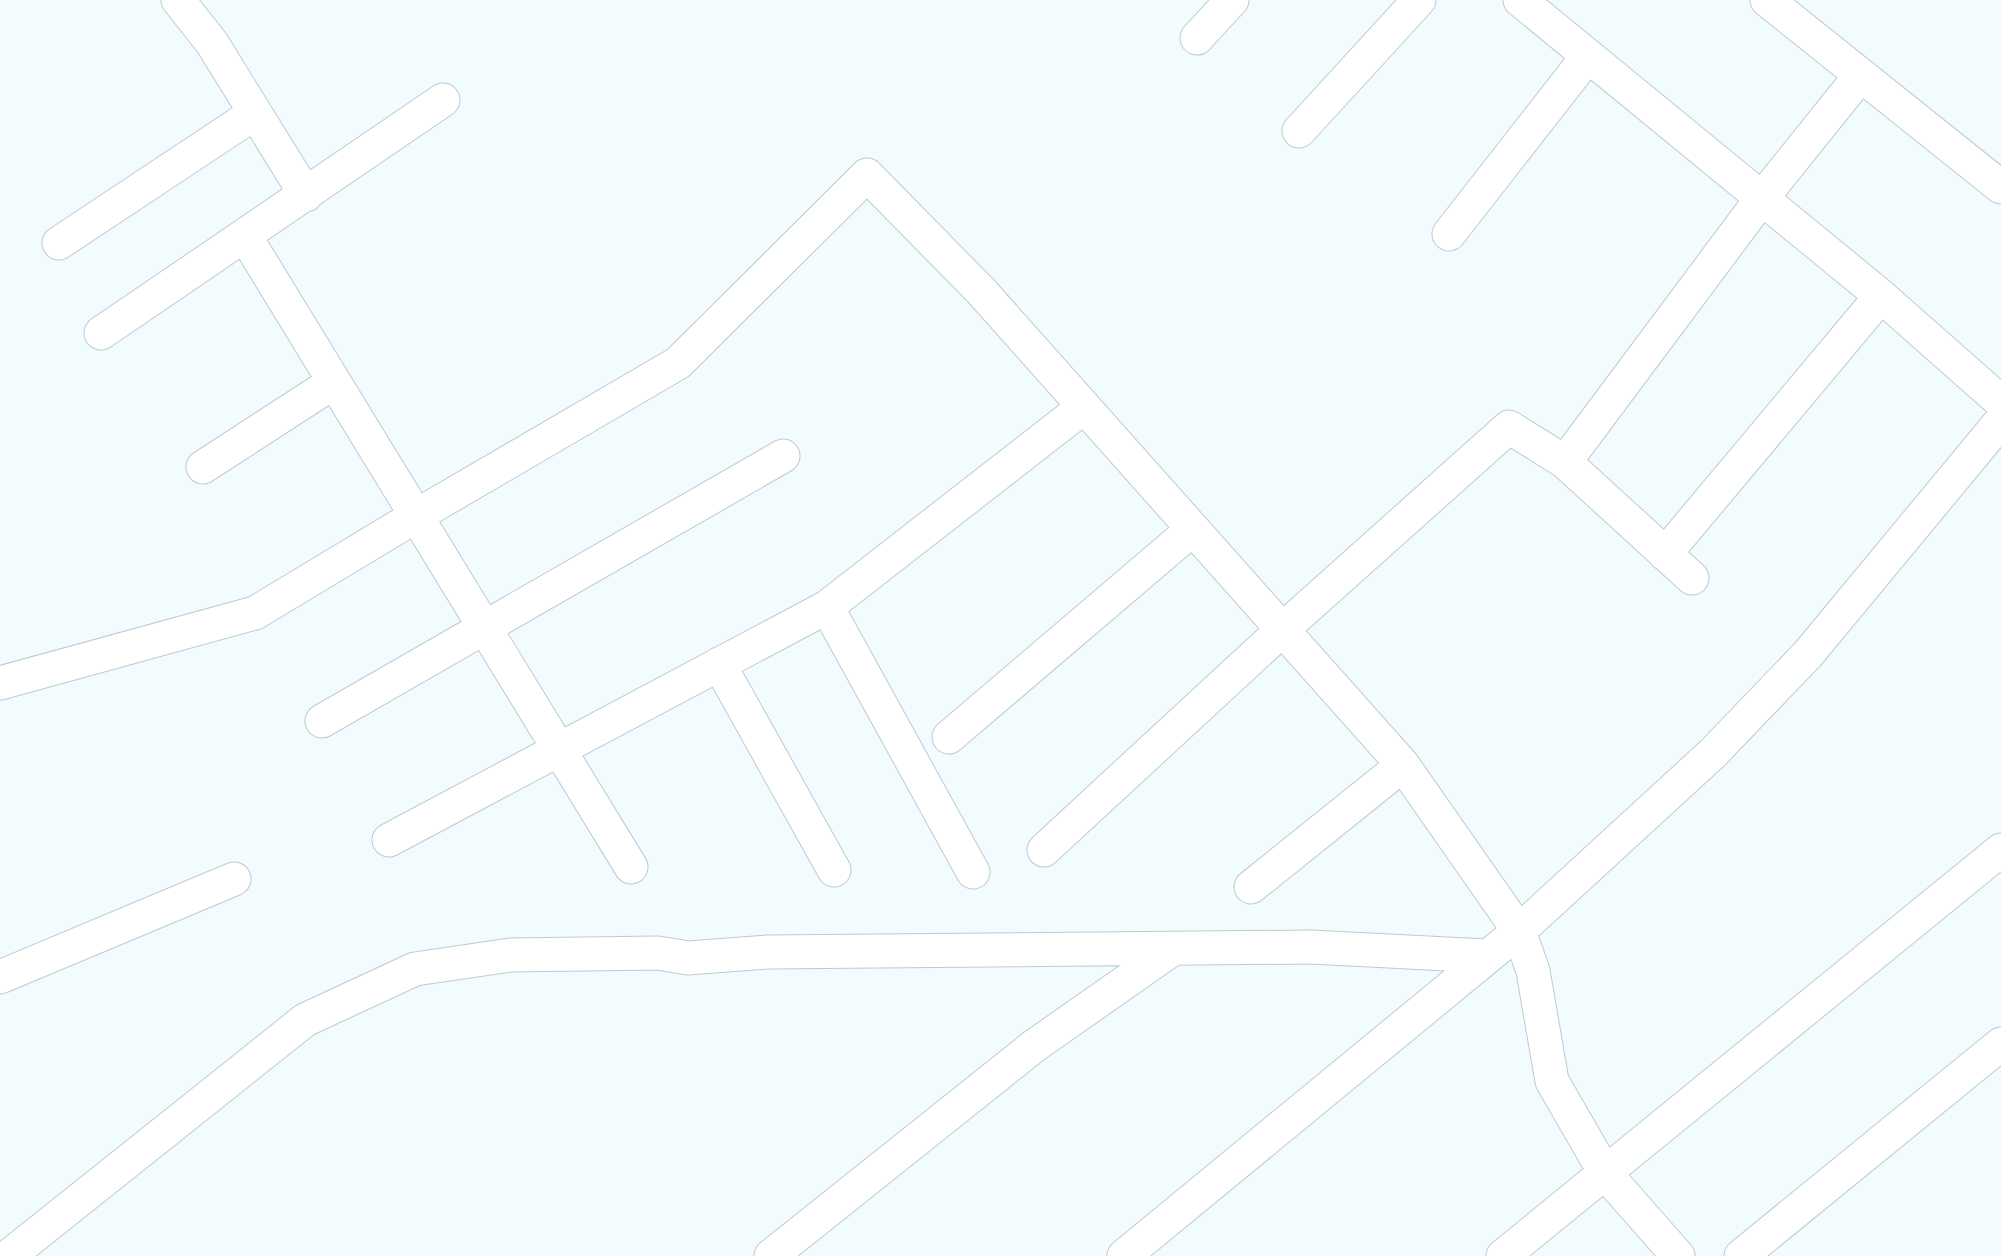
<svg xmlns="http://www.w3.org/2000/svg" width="2001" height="1256" font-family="'Fira Sans Condensed',sans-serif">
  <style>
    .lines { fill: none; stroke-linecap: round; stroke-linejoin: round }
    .minor-casing { stroke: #bdcbd0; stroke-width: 35 }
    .minor { stroke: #fff; stroke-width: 33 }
  </style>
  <rect width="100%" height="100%" fill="#f2fbfe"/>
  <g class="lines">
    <!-- minor casing -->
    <g class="minor-casing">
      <path id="minor" d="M178,0L212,43L306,195
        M1520,0L1881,296L2001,402
        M1767,0L2001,187
        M1197,38L1232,0
        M1299,131L1419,0
        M1449,234L1588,56
        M245,236L631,867
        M59,243L255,113
        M101,333L443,100
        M1565,462L1762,198L1860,76
        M203,467L334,382
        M1665,554L1881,296
        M827,607L973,872
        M719,664L834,870
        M0,683L255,613L416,516L678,363L867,175L982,292L1403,765L1519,931L1533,971L1552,1081L1605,1173L1678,1256
        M322,721L783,456
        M949,737L1193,529
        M389,840L827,607L1084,407
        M1044,850L1282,630L1509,427L1565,462L1692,578
        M1251,887L1403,765
        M0,977L234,879
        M9,1256L305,1020L415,969L510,955L658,953L688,958L768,952L1311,947L1486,956
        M771,1256L1034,1046L1174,948
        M1124,1256L1519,931L1713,753L1808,654L2001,421
        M1503,1256L2001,850
        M1741,1256L2001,1044"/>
    </g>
    <!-- minor -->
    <use href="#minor" class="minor"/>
  </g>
</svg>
